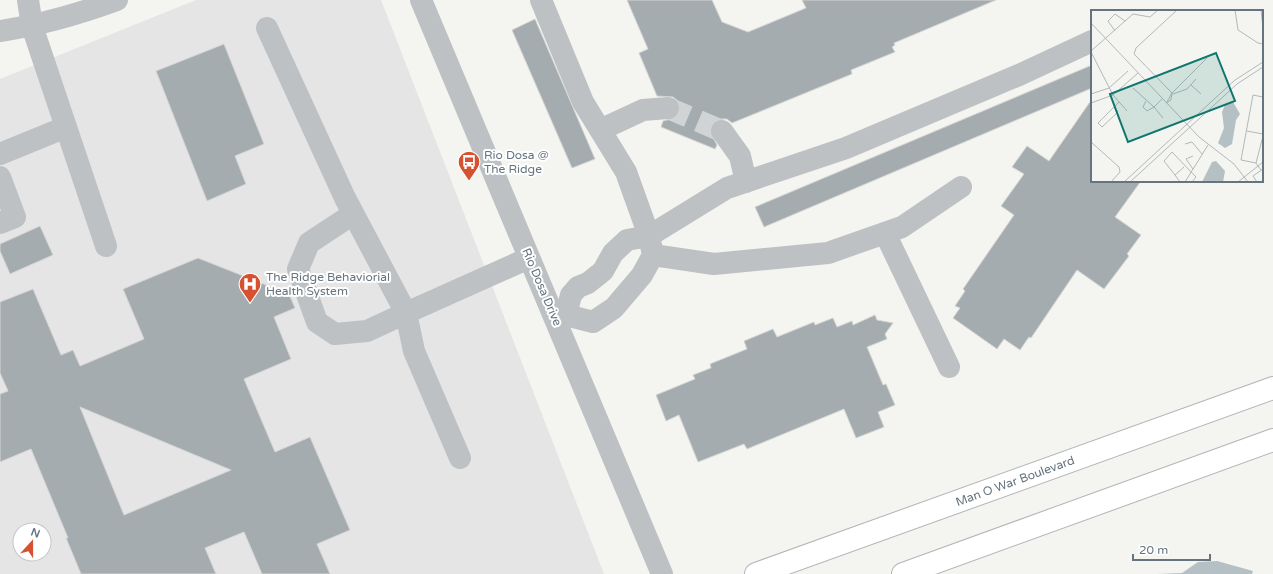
<svg xmlns="http://www.w3.org/2000/svg" width="1273" height="574" font-family="'Varela Round',sans-serif">
  <style>
    .built { fill: #e4e5e4; fill-rule: evenodd }
    .water { fill: #b4c0c3 }
    .building { fill: #a4acb0; stroke: #d5d5d3; fill-rule: evenodd }
    .lines { fill: none; stroke-linecap: round; stroke-linejoin: round }
    .minor-tunnel { stroke: #d0d4d4; stroke-width: 22; stroke-dasharray: 22 11; stroke-linecap: butt }
    .major-casing { stroke: #b1b5b8; stroke-width: 24 }
    .minor { stroke: #bdc1c4; stroke-width: 22 }
    .major { stroke: #fff; stroke-width: 22 }
    .labels { text-anchor: middle; stroke-width: 4; stroke-linejoin: round; paint-order: stroke }
    .poi-label { font-size: 12px; fill: #65747f; stroke: #fff; text-anchor: start }
    .street-label { font-size: 12px; fill: #65747f; stroke: #fff }
    .inset-road { fill: none; stroke: #b2b9bc; stroke-width: 1 }
    .view { fill: #0f766e; fill-opacity: 0.15; stroke: #0f766e; stroke-width: 2 }
    .inset-edge { fill: none; stroke: #65747f; stroke-width: 2 }
  </style>
  <rect width="100%" height="100%" fill="#f4f4f0"/>
  <!-- built -->
  <path class="built" d="M196,0H381L604,574H0V79ZM20,530H44V554H20Z"/>
  <!-- water -->
  <path class="water" d="M1217,561L1253,571L1252,574H1157L1182,573L1198,562Z"/>
  <!-- building -->
  <path class="building" d="M627,0H712L722,22L748,32L806,8L802,0H996L894,43L895,45L892,47L895,52L851,70L852,74L732,123L727,119H721L715,121L711,126L710,132L717,145L715,149L661,127L663,121L675,118L679,113L680,107L678,101L673,97L657,96L639,53L648,49Z
    M535,19L595,159L572,168L512,30Z
    M224,44L264,144L235,156L246,184L207,201L156,71Z
    M1092,65V88L764,227L755,207Z
    M1092,99V181H1141L1115,217L1141,235L1127,254L1129,256L1104,289L1077,270L1031,338L1029,337L1020,350L1004,339L997,349L953,318L960,308L955,306L965,291L963,289L1014,215L1001,206L1024,174L1012,167L1027,146L1049,161Z
    M40,226L53,255L10,274L0,251V244Z
    M198,258L289,294L295,308L274,317L291,359L244,379L275,452L310,437L350,530L317,544L330,574H262L244,532L205,548L216,574H81L66,538H68L31,449L0,462V394L8,391L0,373V302L33,289L61,355L73,350L80,366L144,339L123,289ZM80,407L231,470L124,515Z
    M875,315L877,320L893,323L885,334L887,339L867,347L883,385L886,384L895,405L878,412L884,427L856,438L844,409L747,449L744,444L698,462L679,415L666,421L656,395L695,379L693,375L711,368L710,364L747,349L744,341L773,329L777,337L814,322L815,325L833,318L837,327L852,321L853,325Z"/>
  <g class="lines">
    <!-- minor-tunnel -->
    <path class="minor-tunnel" d="M668,108L722,131"/>
    <!-- major casing -->
    <g class="major-casing">
      <path id="major" d="M756,574L1273,388
        M903,574L1273,440"/>
    </g>
    <!-- minor -->
    <path class="minor" d="M28,0L32,26L106,246
      M421,0L662,574
      M541,0L583,102L626,172L649,236L727,188L846,148L1019,75L1092,41
      M267,28L345,198L406,313L529,258
      M0,31C41,25 79,14 117,0
      M600,130L643,110L668,108
      M722,131L740,156L746,182
      M0,154L66,127
      M0,177L15,217L0,223
      M353,214L309,243L298,269L317,322L335,334L367,331L406,313L414,351L460,458
      M885,233L949,367
      M653,255L714,264L828,253L902,227L961,187
      M555,319L566,315L593,322L614,308L642,275L653,255L649,236L627,240L613,253L603,271L588,283L578,287L571,295L566,315"/>
    <!-- major -->
    <use href="#major" class="major"/>
  </g>
  <!-- icons -->
  <defs>
    <g id="bus-pin" transform="scale(1.15)"><path d="M0 17L-7.5 6A9.5 9.5 0 1 1 7.5 6Z" fill="#d5512f" stroke="#fff"/><path d="M-5-6H5V4H4V6H2V4H-2V6H-4V4H-5ZM-3.5-4V0h7V-4ZM-3.5 1.2v1.5H-2V1.2ZM2 1.2v1.5H3.5V1.2Z" fill="#fff"/></g>
    <g id="hospital-pin" transform="scale(1.15)"><path d="M0 17L-7.5 6A9.5 9.5 0 1 1 7.5 6Z" fill="#d5512f" stroke="#fff"/><path d="M-5-5h3v3.5h4V-5h3V5h-3V1.5h-4V5h-3Z" fill="#fff"/></g>
  </defs>
  <g fill-rule="evenodd">
    <use href="#bus-pin" x="469" y="162"/>
    <use href="#hospital-pin" x="250" y="284"/>
  </g>
  <g class="labels">
    <!-- poi labels -->
    <g class="poi-label">
      <text x="484" y="159">Rio Dosa @<tspan x="484" dy="14">The Ridge</tspan></text>
      <text x="266" y="281">The Ridge Behaviorial<tspan x="266" dy="14">Health System</tspan></text>
    </g>
    <!-- street labels -->
    <g class="street-label">
      <text transform="translate(542 287) rotate(67)" y="4">Rio Dosa Drive</text>
      <text transform="translate(1015 481) rotate(-20)" y="4">Man O War Boulevard</text>
    </g>
  </g>
  <!-- overview -->
  <g transform="translate(1091 10)">
    <rect width="172" height="172" fill="#f4f4f0"/>
    <path d="M142,92L149,104L145,110L141,134L134,138L127,133L133,118L131,102L134,95ZM125,151L134,161L132,172H111L121,152Z" fill="#b4c0c3"/>
    <path class="inset-road" d="M86,0L45,38L43,44L81,83L116,48M144,0L147,20L167,33L172,34M170,0L172,18M0,13L108,127L143,154L157,172M24,21L17,11L24,4L34,11M0,41L42,4L59,7L67,0M0,42L22,85L36,101M100,75L110,84M42,78L63,97L71,89M0,84L18,78L37,61M82,84L96,79L105,69M55,91L52,97L56,101L63,97L72,108M0,93L22,85L47,63M75,93L80,90L81,83L76,92M23,97L27,102L11,117L7,113L28,92M156,121L172,124M0,132L28,157L29,162L20,172M94,134L101,132L111,144M102,146L95,149L102,159M165,153L172,126M170,160L165,153L150,150L162,85L172,87M84,165L73,151L81,142L105,167L101,172M33,172L144,70L172,52M39,172L146,74L172,57M89,172L84,165L93,157M94,172L117,135M147,172L172,152M166,172L162,166L172,159"/>
    <path class="view" d="M125,43L144,91L37,132L19,84Z"/>
    <rect width="172" height="172" class="inset-edge"/>
  </g>
  <!-- north arrow -->
  <g transform="translate(32 542) rotate(21)"><circle r="19" fill="#ffffff" stroke="#c1c7cc"/>
  <path d="M0-3L7 15L0 10L-7 15Z" fill="#d5512f"/>
  <text y="-6" font-size="11" font-weight="bold" text-anchor="middle" fill="#65747f">N</text>
  </g>
  <!-- scale -->
  <path d="M1133 554v6h77v-6" fill="none" stroke="#65747f" stroke-width="2"/>
  <text x="1139" y="554" font-size="12" fill="#65747f" stroke="#ffffff" stroke-width="3" paint-order="stroke">20 m</text>
</svg>
